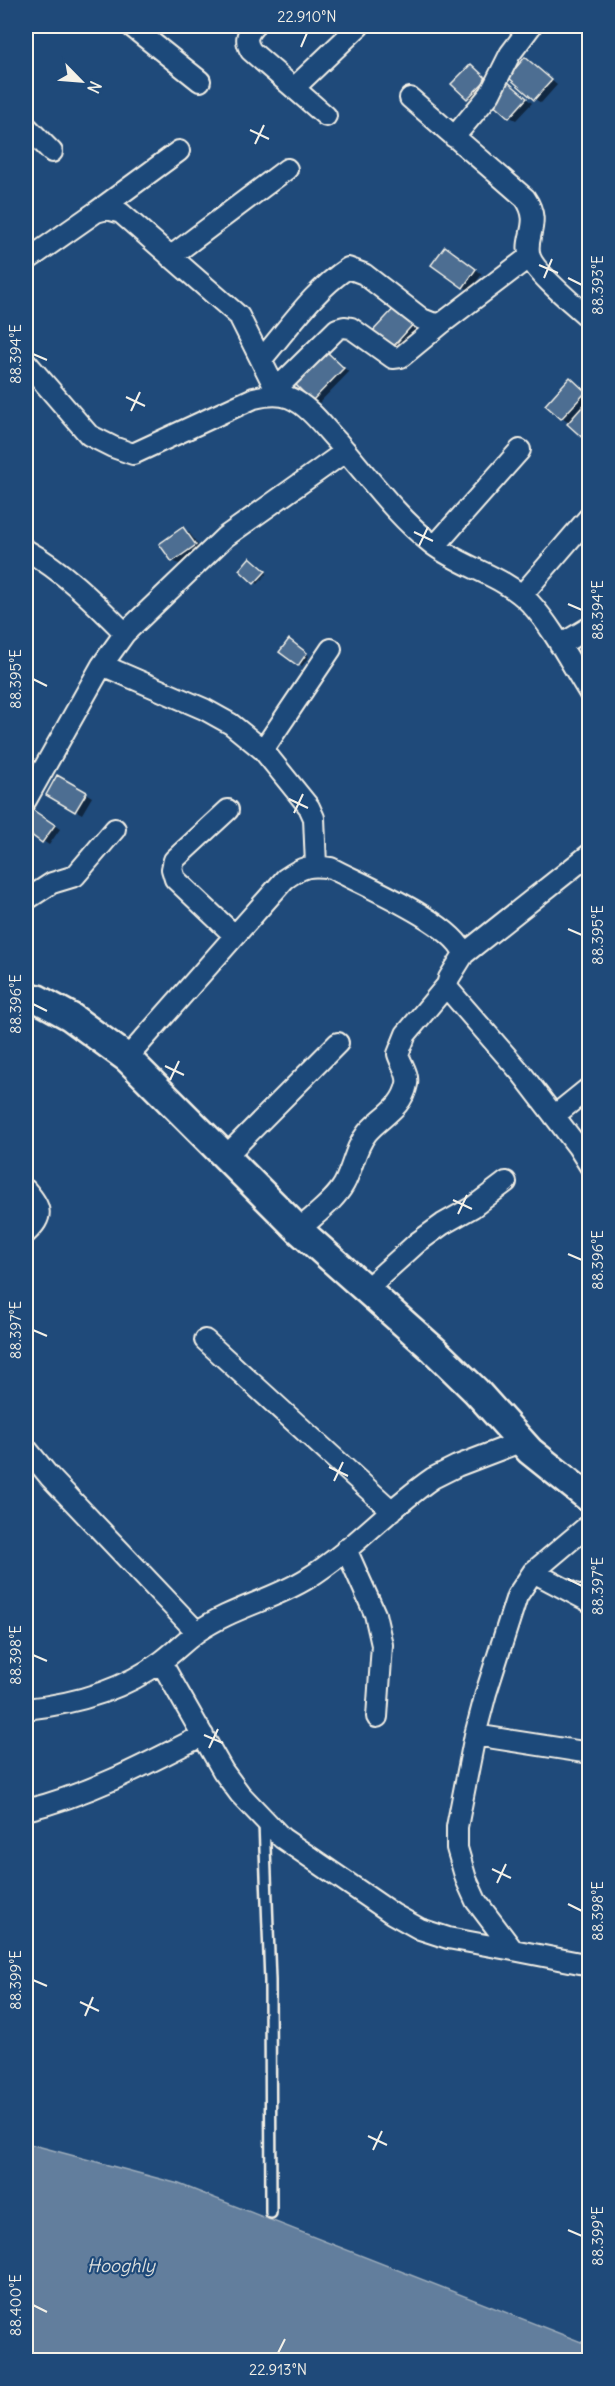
<svg xmlns="http://www.w3.org/2000/svg" width="615" height="2386" font-family="Delius,sans-serif">
  <style>
    .water { fill: #627e9d; stroke: #9cacbb; stroke-width: 1.5 }
    .shadow { fill: #0007 }
    .building { fill: #4d6e92; stroke: #f4f1e8; stroke-width: 1.5 }
    .lines { fill: none; stroke-linecap: round; stroke-linejoin: round }
    .service-casing { stroke: #f4f1e8; stroke-width: 14 }
    .minor-casing { stroke: #f4f1e8; stroke-width: 24 }
    .secondary-casing { stroke: #f4f1e8; stroke-width: 32 }
    .service { stroke: #1f4a7a; stroke-width: 9 }
    .minor { stroke: #1f4a7a; stroke-width: 20 }
    .secondary { stroke: #1f4a7a; stroke-width: 27 }
    .ticks { fill: none; stroke: #f4f1e8; stroke-width: 2 }
    .labels { text-anchor: middle; stroke-width: 4.5; stroke-linejoin: round; paint-order: stroke }
    .water-label { font-size: 18px; font-style: italic; fill: #dee0dd; stroke: #1f4a7a }
    .neatline { fill: none; stroke: #f4f1e8; stroke-width: 2 }
    .ticks-label { font-size: 15px; text-anchor: middle; fill: #f4f1e8 }
  </style>
  <rect width="100%" height="100%" fill="#1f4a7a"/>
  <filter id="ink" filterUnits="userSpaceOnUse"><feTurbulence type="fractalNoise" baseFrequency=".0167" numOctaves="2"/><feDisplacementMap in="SourceGraphic" scale="12" xChannelSelector="R" yChannelSelector="G"/><feConvolveMatrix kernelMatrix="1 2 1 2 8 2 1 2 1" color-interpolation-filters="sRGB"/></filter>
  <g filter="url(#ink)">
    <!-- water -->
    <path class="water" d="M26,2143L179,2184L589,2345V2360H26Z"/>
    <!-- shadow -->
    <path class="shadow" d="M526,59L557,85L541,103L535,99Z
      M472,66L492,84L474,102L454,84Z
      M508,83L532,103L516,120L510,117Z
      M451,251L482,274L470,290L463,287Z
      M404,310L421,326L398,351L392,348Z
      M326,353L349,372L319,403L297,384Z
      M570,379L590,395V441L547,405Z
      M183,529L189,532L201,549L179,564L173,561Z
      M253,560L267,573L258,584L241,570Z
      M292,642L309,656L302,666L281,651Z
      M58,777L92,797L82,814L48,795Z
      M28,808L60,829L49,845L26,830V812Z"/>
    <!-- building -->
    <path class="building" d="M525,57L552,80L534,100L508,77Z
      M471,64L487,79L467,99L451,84Z
      M507,81L527,98L509,118L490,101Z
      M445,246L476,269L463,288L431,265Z
      M398,304L416,321L391,349L372,332Z
      M326,351L344,368L312,401L295,384Z
      M570,377L586,392L561,419L545,405Z
      M590,398V437L586,441L567,424Z
      M183,527L196,545L172,562L159,544Z
      M250,557L266,571L254,584L239,570Z
      M289,639L307,653L298,666L279,652Z
      M57,775L87,792L75,812L46,795Z
      M27,806L55,825L42,843L26,831V809Z"/>
    <g class="lines">
      <!-- service casing -->
      <g class="service-casing">
        <path id="service" d="M264,1822L270,1981L271,2213"/>
      </g>
      <!-- minor casing -->
      <g class="minor-casing">
        <path id="minor" d="M131,26L200,81
          M254,26C246,35 245,41 251,51L326,116
          M294,88L359,26
          M410,98L525,198C543,224 523,237 530,257C535,273 576,306 590,319
          M26,126L52,152
          M454,137L490,94L510,54L531,26
          M96,212L179,151
          M170,257L287,169
          M26,261L96,212L107,209L121,213L239,316L276,390
          M261,360C288,329 313,291 348,268L364,274L422,319L432,323L441,324L529,257
          M26,362L89,435L113,447L133,454L254,398C266,395 278,393 290,398C309,406 323,426 337,441C368,476 395,515 432,544C463,568 503,575 530,603C554,629 571,664 590,694
          M271,394L337,329L344,327L351,328L393,358L401,357L441,324
          M435,546L520,450
          M26,550C65,572 94,602 125,633
          M522,595L590,516
          M560,645L590,627
          M102,665L204,709L231,724L263,750L309,807L314,818L316,865
          M263,750L331,649
          M26,800L102,665L125,633L225,537L346,451
          M228,810L174,860L172,869L175,879L234,935
          M26,900L52,883L75,876L115,829
          M464,954L590,854
          M127,1058L285,879C302,867 310,864 331,868C361,884 454,923 464,954L449,978L447,985L450,991L522,1074L578,1147L590,1166
          M554,1116L590,1087
          M225,1157L338,1043
          M26,1190C42,1209 44,1216 26,1233
          M299,1230C313,1216 334,1202 344,1184C353,1167 355,1148 367,1133C381,1116 402,1109 407,1084C409,1074 401,1064 398,1054L406,1034L447,985
          M365,1290L418,1242L443,1224L473,1207L506,1182
          M205,1340L392,1511
          M26,1448L49,1476L197,1632
          M590,1524L533,1572L517,1596L486,1693L475,1735L457,1827V1848L466,1879L476,1901L513,1950L590,1965
          M346,1549L375,1614L382,1645L377,1717
          M533,1572L590,1602
          M161,1662L223,1771L240,1794L282,1838L393,1914L420,1929L448,1938L513,1950
          M26,1709C74,1704 122,1691 162,1661C174,1652 185,1641 197,1632C231,1608 273,1600 308,1578C353,1550 389,1508 433,1478L457,1466L520,1442
          M475,1735L590,1753
          M26,1810C88,1795 145,1765 203,1735"/>
      </g>
      <!-- secondary casing -->
      <g class="secondary-casing">
        <path id="secondary" d="M26,996L38,999L71,1017L127,1058L299,1230L434,1350L476,1391L530,1451L590,1499"/>
      </g>
      <!-- service -->
      <use href="#service" class="service"/>
      <!-- minor -->
      <use href="#minor" class="minor"/>
      <!-- secondary -->
      <use href="#secondary" class="secondary"/>
    </g>
  </g>
  <!-- ticks -->
  <path class="ticks" d="M301,47L307,33M250,130L269,139M255,144L264,125M539,265L558,273M544,278L552,259M568,278L582,285M33,354L47,360M126,397L145,406M131,411L140,392M414,532L433,541M419,546L428,527M568,604L582,610M33,679L47,686M289,799L308,808M294,813L303,794M568,929L582,935M33,1004L47,1011M165,1066L184,1075M170,1080L179,1061M453,1200L472,1209M458,1214L467,1195M568,1254L582,1260M33,1330L47,1336M329,1467L348,1476M334,1481L343,1462M568,1579L582,1586M33,1655L47,1661M204,1735L223,1743M209,1748L218,1729M492,1869L511,1878M497,1883L506,1864M568,1904L582,1911M33,1980L47,1986M80,2002L99,2011M85,2016L93,1997M368,2136L387,2145M373,2150L382,2131M568,2230L582,2236M33,2305L47,2312M278,2353L285,2339"/>
  <g class="labels">
    <!-- water labels -->
    <g class="water-label">
      <text x="121" y="2272">Hooghly</text>
    </g>
  </g>
  <!-- margin -->
  <rect width="615" height="2386" fill="none" stroke="#1f4a7a" stroke-width="66"/>
  <!-- north arrow -->
  <g transform="translate(81 81) rotate(115)" stroke="#1f4a7a" stroke-width="4.5" paint-order="stroke">
  <path d="M0-4.5L10 22L0 15L-10 22Z" fill="#f4f1e8"/>
  <text y="-9" font-size="16" font-weight="bold" text-anchor="middle" fill="#f4f1e8">N</text>
  </g>
  <rect x="33" y="33" width="549" height="2320" class="neatline"/>
  <g class="ticks-label">
    <text x="307" y="22">22.910°N</text>
    <text transform="translate(598 285) rotate(-90)" y="5">88.393°E</text>
    <text transform="translate(16 354) rotate(-90)" y="5">88.394°E</text>
    <text transform="translate(598 610) rotate(-90)" y="5">88.394°E</text>
    <text transform="translate(16 679) rotate(-90)" y="5">88.395°E</text>
    <text transform="translate(598 935) rotate(-90)" y="5">88.395°E</text>
    <text transform="translate(16 1004) rotate(-90)" y="5">88.396°E</text>
    <text transform="translate(598 1260) rotate(-90)" y="5">88.396°E</text>
    <text transform="translate(16 1330) rotate(-90)" y="5">88.397°E</text>
    <text transform="translate(598 1586) rotate(-90)" y="5">88.397°E</text>
    <text transform="translate(16 1655) rotate(-90)" y="5">88.398°E</text>
    <text transform="translate(598 1911) rotate(-90)" y="5">88.398°E</text>
    <text transform="translate(16 1980) rotate(-90)" y="5">88.399°E</text>
    <text transform="translate(598 2236) rotate(-90)" y="5">88.399°E</text>
    <text transform="translate(16 2305) rotate(-90)" y="5">88.400°E</text>
    <text x="278" y="2375">22.913°N</text>
  </g>
</svg>
